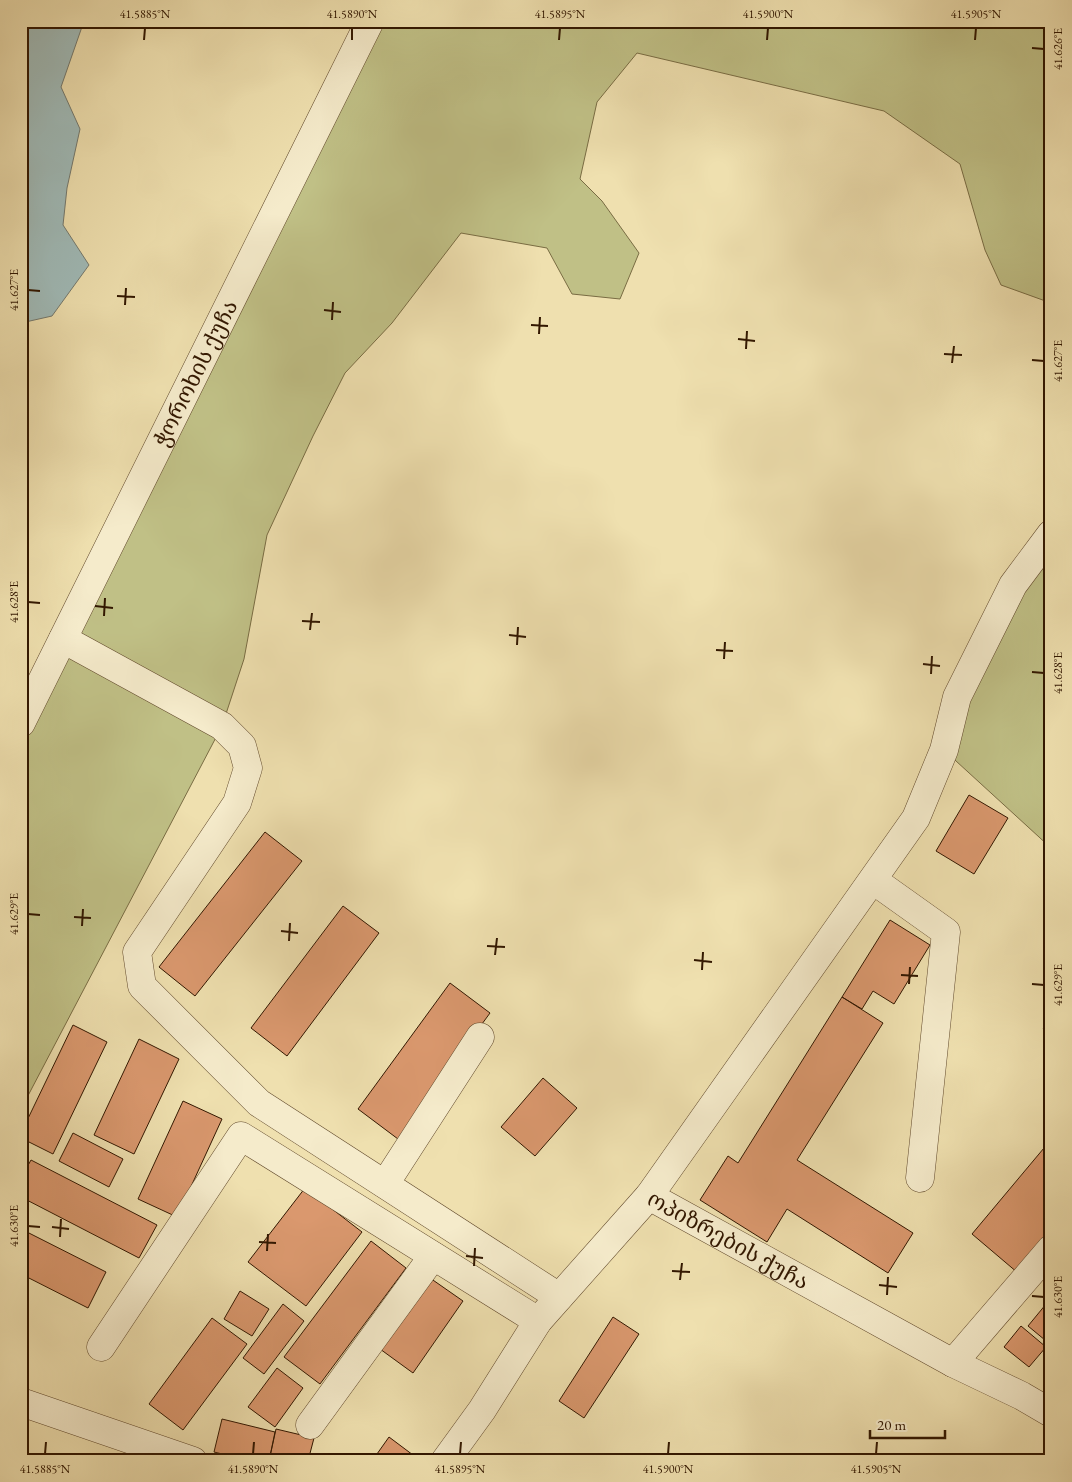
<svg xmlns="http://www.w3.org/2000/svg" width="1072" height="1482" font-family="'EB Garamond','Noto Serif Georgian',serif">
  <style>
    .green { fill: #c0c086; stroke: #796c43 }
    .water { fill: #a0bab7; stroke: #74796e }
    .building { fill: #da986e; stroke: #321700 }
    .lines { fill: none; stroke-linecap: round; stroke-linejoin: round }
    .minor-casing { stroke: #61492c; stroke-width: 29 }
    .minor { stroke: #f5ebcb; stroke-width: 28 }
    .ticks { fill: none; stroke: #321700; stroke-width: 2 }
    .labels { text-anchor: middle; stroke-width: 4; stroke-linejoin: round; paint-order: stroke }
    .street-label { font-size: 22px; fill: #321700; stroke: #f5ebcb }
    .neatline { fill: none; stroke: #321700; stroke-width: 2 }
    .ticks-label { font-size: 12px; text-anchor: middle; fill: #321700 }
  </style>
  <rect width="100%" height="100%" fill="#efe0af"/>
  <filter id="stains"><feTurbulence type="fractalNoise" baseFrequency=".004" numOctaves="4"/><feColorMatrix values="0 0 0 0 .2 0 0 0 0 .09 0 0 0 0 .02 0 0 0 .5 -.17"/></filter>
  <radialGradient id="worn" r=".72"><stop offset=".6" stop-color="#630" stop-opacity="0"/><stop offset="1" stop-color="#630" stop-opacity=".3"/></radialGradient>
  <!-- green -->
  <path class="green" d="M370,21H1051V303L1001,285L985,250L960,164L884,111L637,53L597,102L580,179L602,201L639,253L620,299L572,294L547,248L461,233L392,323L345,373L313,436L267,535L244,659L222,726L21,1109V723Z
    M1051,534V848L944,750Z"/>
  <!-- water -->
  <path class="water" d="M21,21H84L61,87L80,129L67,188L63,225L89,265L52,316L21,323Z"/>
  <!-- building -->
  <path class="building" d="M969,795L1008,818L974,874L936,851Z
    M265,832L302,861L195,996L159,967Z
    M343,906L379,933L287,1056L251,1028Z
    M890,920L930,945L894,1004L873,991L862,1009L842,997Z
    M450,983L490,1013L398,1139L358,1109Z
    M842,997L883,1023L797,1160L913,1233L888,1273L787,1209L767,1242L700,1200L728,1156L738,1163Z
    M1051,1019V1036L1043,1029Z
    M73,1025L107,1042L53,1154L21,1138V1133Z
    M139,1039L179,1059L134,1154L94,1135Z
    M543,1078L577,1108L535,1156L501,1127Z
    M1051,1084V1097L1044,1092Z
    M183,1101L222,1119L177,1217L138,1199Z
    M73,1133L123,1159L109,1187L59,1161Z
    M1044,1148L1051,1154V1234L1018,1273L972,1234Z
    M31,1160L157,1225L139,1258L21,1197V1178Z
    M305,1188L362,1232L306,1306L248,1262Z
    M21,1229L106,1272L88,1308L21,1274Z
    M371,1241L406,1268L320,1384L284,1357Z
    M430,1278L463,1301L413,1373L380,1349Z
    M240,1291L269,1309L252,1336L224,1319Z
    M1051,1298V1345L1028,1326Z
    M283,1304L304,1321L264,1374L243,1358Z
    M613,1317L639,1334L584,1418L559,1401Z
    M212,1318L247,1344L183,1430L149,1404Z
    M1021,1326L1046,1347L1029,1367L1004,1347Z
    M277,1368L303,1388L275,1427L248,1407Z
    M222,1419L275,1432L269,1461H251L214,1452Z
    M276,1429L314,1438L308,1461H269Z
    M389,1437L417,1458L415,1461H372Z"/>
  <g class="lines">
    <!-- minor casing -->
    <g class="minor-casing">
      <g id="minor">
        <path d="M63,639L222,726L242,746L248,768L237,803L137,952L142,986L259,1103L559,1297"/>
        <path id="s1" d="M21,723L370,21"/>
        <path d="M873,880L946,932L920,1178"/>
        <path d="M385,1184L480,1037"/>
        <path d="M649,1196L916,818L944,750L957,697L1013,585L1051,534"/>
        <path d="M101,1347L241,1136L538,1321"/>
        <path d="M953,1363L1051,1249"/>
        <path d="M21,1402L193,1461"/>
        <path d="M310,1425L433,1256"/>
        <path id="s2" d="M445,1461L482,1410L538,1321L649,1196L953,1363L1022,1396L1051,1413"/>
      </g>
    </g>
    <!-- minor -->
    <use href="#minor" class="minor"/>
  </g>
  <!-- ticks -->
  <path class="ticks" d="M144,40L145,28M352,40V28M559,40L560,28M767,40L768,28M975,40L976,28M1032,48L1044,49M28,290L40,291M117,296L135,297M125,305L126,288M324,310L341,312M332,320L333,302M531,325L548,326M539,334L540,317M738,339L755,341M746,349L747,331M944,354L962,355M1032,360L1044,361M952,363L954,346M28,602L40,603M95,606L113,608M104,616L105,598M302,621L320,622M310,630L312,613M509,635L526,637M517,645L518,627M716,650L733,651M724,659L725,642M923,664L940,666M1032,672L1044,673M931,674L932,656M28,914L40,915M74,917L91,918M82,926L83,909M281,931L298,933M289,941L290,923M487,946L505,947M495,955L497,938M694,960L712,962M702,970L703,952M901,975L918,976M909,984L910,967M1032,984L1044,985M28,1226L40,1227M52,1227L69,1229M60,1237L61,1219M259,1242L276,1243M267,1251L268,1234M466,1256L483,1258M474,1266L475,1248M672,1271L690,1272M680,1280L682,1263M879,1285L897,1287M887,1295L888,1277M1032,1296L1044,1297M45,1454L46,1442M253,1454L254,1442M460,1454L461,1442M668,1454L669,1442M876,1454L877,1442"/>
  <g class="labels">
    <!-- street labels -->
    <g class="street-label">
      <text dy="8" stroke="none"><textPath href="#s1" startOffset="391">ჭოროხის ქუჩა</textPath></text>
      <text dy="8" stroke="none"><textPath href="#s2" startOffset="426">ოპიზრების ქუჩა</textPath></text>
    </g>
  </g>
  <!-- margin -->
  <rect width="1072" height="1482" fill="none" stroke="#efe0af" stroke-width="55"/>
  <!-- scale -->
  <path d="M870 1430v8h75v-8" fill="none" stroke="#321700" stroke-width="2.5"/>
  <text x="877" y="1430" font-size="15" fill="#321700" stroke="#f5ebcb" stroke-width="4" paint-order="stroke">20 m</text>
  <rect x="28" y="28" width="1016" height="1426" class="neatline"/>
  <g class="ticks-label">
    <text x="145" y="18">41.5885°N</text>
    <text x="352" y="18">41.5890°N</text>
    <text x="560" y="18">41.5895°N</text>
    <text x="768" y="18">41.5900°N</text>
    <text x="976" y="18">41.5905°N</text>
    <text transform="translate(1058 49) rotate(-90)" y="4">41.626°E</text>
    <text transform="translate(14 290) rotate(-90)" y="4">41.627°E</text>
    <text transform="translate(1058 361) rotate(-90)" y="4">41.627°E</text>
    <text transform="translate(14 602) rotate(-90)" y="4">41.628°E</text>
    <text transform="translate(1058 673) rotate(-90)" y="4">41.628°E</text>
    <text transform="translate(14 914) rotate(-90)" y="4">41.629°E</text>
    <text transform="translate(1058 985) rotate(-90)" y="4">41.629°E</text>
    <text transform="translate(14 1226) rotate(-90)" y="4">41.630°E</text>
    <text transform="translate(1058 1297) rotate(-90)" y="4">41.630°E</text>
    <text x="45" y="1473">41.5885°N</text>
    <text x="253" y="1473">41.5890°N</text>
    <text x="460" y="1473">41.5895°N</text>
    <text x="668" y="1473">41.5900°N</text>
    <text x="876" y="1473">41.5905°N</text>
  </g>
  <rect width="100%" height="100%" filter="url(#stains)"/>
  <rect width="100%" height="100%" fill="url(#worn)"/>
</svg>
